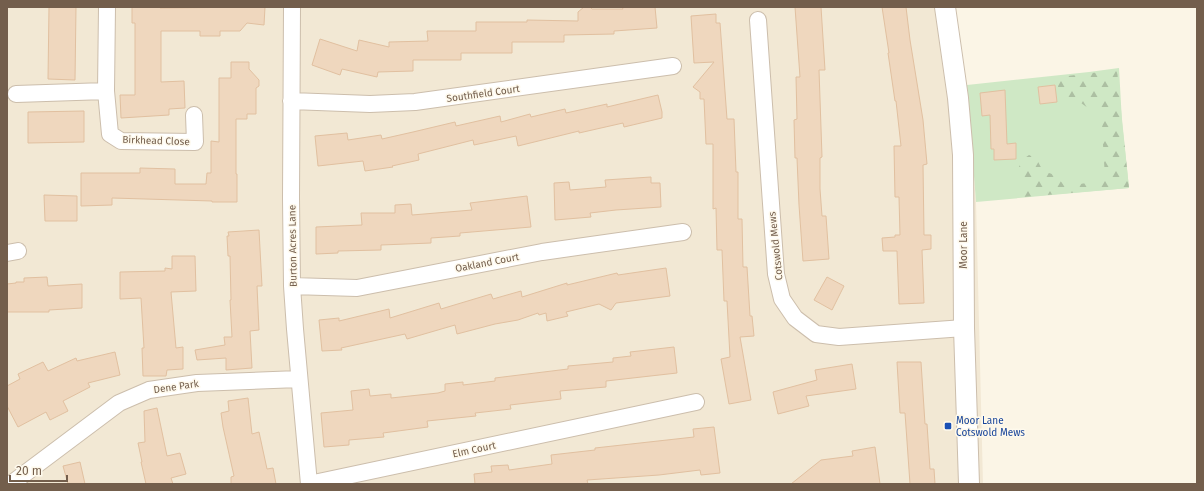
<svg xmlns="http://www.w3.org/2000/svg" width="1204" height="491" font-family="'Fira Sans',sans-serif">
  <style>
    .residential { fill: #f2e8d4 }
    .green { fill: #cfe8c5 }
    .forest { fill: url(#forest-firs) }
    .building { fill: #efd7be; stroke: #e1c0a0 }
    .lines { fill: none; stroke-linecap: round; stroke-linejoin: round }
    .minor-casing { stroke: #ccbeac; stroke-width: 18 }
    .tertiary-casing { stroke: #ccbeac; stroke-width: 22 }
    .minor { stroke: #fff; stroke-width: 16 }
    .tertiary { stroke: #fff; stroke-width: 20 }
    .transit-dot { fill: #1a4fb4; stroke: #fef9ec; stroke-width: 1.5 }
    .labels { text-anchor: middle; stroke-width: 3; stroke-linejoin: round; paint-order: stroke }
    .street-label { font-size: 10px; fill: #735e4c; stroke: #fef9ec }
    .transit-label { font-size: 10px; fill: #164399; stroke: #fef9ec; text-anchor: start }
  </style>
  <defs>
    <pattern id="forest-firs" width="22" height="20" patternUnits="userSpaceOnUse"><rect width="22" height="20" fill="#cfe8c5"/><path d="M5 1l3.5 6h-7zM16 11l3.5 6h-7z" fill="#acbfa2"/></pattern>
  </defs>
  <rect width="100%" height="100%" fill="#fbf5e6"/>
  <!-- residential -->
  <path class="residential" d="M7,7H954L966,86L976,202L983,484H7Z"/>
  <!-- green -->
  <path class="green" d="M1119,68L1122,122L1129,188L976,202L967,85L1089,72Z"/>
  <!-- forest -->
  <path class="forest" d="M1117,70L1129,188L1023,197L1019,167L1022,160L1029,155L1036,158L1043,171L1055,175L1065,186L1094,182L1105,178L1102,128L1104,111L1088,108L1074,98H1060L1058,86L1059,77Z"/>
  <!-- building -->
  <path class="building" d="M49,7H76L75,80L48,79Z
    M132,7H160V8L265,7L264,25L247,23L240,31H220V36H200V31H161V82L184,81L185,108L169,109V115L121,118L120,95H135V23H132Z
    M584,7H590L592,9H623L622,7H655L657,28L614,31V34L564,35V42H512V53H461V60H413V71L378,72L377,77L342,69L340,75L312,65L320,39L357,51L359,40L389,47V42L428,41L427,31H476V22H527V20L578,21V12Z
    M795,7H821L825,70H819L822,157L820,158V189L822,216H826L829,259L803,261L799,205L797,158H795L794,120L797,119L796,77H800Z
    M882,7H906L910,40L923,120L927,164L923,165L924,235H931V249L922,250L924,303L899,304L897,251H883L882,238L895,237V235H900L899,197H895L894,146H901L896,101H895L888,53H889Z
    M716,14V23H720L727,119H734L736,172H738V219H742L743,267H747L750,316H752L754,336L740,337L751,400L729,404L721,359L730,357L727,301H724L722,250H717L716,208L713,209V144H706L704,99H700V92L693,87L714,62L694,63L691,16Z
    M231,62H249V69L259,80V86L256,88V114H247V119H236V174H237V202H212V201L112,198V205L81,206V173H140V168L175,169V184H206L207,173H211V141L219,142V78H231Z
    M1055,85L1057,102L1040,104L1038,87Z
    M1005,90L1007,144L1016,143V159L994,160V149H991L990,115L982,116L980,93Z
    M658,95L662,112V118L624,127L623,123L579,133V131L518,146L516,136L474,145L473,140L418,154L419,160L392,166L393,167L365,171L363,161L318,166L315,136L347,133L348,140L381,135L382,139L413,132L455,122L456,126L500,116L501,122L530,114L531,117L565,109L566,113L607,104V107Z
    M84,111V142L28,143V112Z
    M651,177V183H660L661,207L616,210L590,213L591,217L555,220L554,183L569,182L570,190L606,187L605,180Z
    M44,195L77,196V221H45Z
    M527,196L531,227L460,233V236L431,238V243L381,245V250L338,251V253L316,254V227L362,225L361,213H395V205L411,204L412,215L472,210L470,203Z
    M259,230L262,286H257L259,330L250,331L252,368L226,370V358L197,360L195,350L225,345L224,337H232L230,300H231L230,256H228L227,236H229L228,232Z
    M172,256H195L196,291L171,292L176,348L183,347V369L167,370L166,376H143L142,348H144L141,298L120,299V272L165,271V268L172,269Z
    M666,268L670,296L616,303L611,310L599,304L566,312L568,316L547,321L546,313L539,315L538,313L518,320L495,324L457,334L455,325L407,339L405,334L341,348L342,350L322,351L319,320L339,318V321L389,309L390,318L439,303L441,309L491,294L493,299L521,291L522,297L567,283V285L617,273L618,275Z
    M47,277L48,286L82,284V308L49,310V312H7V284L16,283V282H24V278Z
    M827,277L844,286L832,310L814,300Z
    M674,347L677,373L606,381V387L560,391L561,399L510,405L511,409L475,413L476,416L427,421L428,427L383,433L384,437L349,440V445L324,447L321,413L353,410L351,391L369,389L370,396L391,394V398L438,393L445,391V384L463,382V385L495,381V378L568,369V366L613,362V358L631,356L630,352Z
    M115,352L120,375L88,383L90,387L63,401L68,411L50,420L46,412L18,427L7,406V386L20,379L18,374L43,362L48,371L76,358L77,361Z
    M897,362H921L925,424H927L930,469H934L935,484H910L905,413H900Z
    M852,364L856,389L806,396L809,406L778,414L773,392L817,380L815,370Z
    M248,398L252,434L259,432L267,469L273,468L276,484H231V477L234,476L223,427L221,413L229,411L228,401Z
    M157,408L167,456L180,453L186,474L171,478L173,484H146L141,462H142L138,443L145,442L144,411Z
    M714,427L720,473L701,475L700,470L659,475L587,480L588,484H475L474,474L492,472L491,466L508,465L509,470L552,464L551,455L595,450V448L694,437L693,429Z
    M875,447L880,484H791L821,460L853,456L852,451Z
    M80,462L85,484H68L63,466Z"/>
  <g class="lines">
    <!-- minor casing -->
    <g class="minor-casing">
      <path id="minor" d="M107,7L106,91L110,134L121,141L195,142L194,115
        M292,7L291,198L292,286L295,329L309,484
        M758,20L776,274L782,299L795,318L816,334L839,337L964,328
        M16,94L106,91
        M291,101L370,104L415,102L673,66
        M7,253L18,251
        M292,286L357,288L542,252L683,232
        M11,484L119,403L149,390L197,383L299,379
        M309,484L696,402"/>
    </g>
    <!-- tertiary casing -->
    <g class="tertiary-casing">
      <path id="tertiary" d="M945,7L958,98L963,155L964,328L969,484"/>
    </g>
    <!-- minor -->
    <use href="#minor" class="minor"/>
    <!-- tertiary -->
    <use href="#tertiary" class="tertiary"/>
  </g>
  <!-- markers -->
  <rect class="transit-dot" x="944" y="422" width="8" height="8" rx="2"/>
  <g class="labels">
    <!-- street labels -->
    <g class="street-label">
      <text transform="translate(483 93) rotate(-8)" y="4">Southfield Court</text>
      <text transform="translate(156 140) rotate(2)" y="4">Birkhead Close</text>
      <text transform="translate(963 245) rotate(-90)" y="4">Moor Lane</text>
      <text transform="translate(292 246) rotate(-91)" y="4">Burton Acres Lane</text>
      <text transform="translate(775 246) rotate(-96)" y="4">Cotswold Mews</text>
      <text transform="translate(487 262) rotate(-11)" y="4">Oakland Court</text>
      <text transform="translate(176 386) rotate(-8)" y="4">Dene Park</text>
      <text transform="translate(474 449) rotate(-12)" y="4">Elm Court</text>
    </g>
    <!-- transit labels -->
    <g class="transit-label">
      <text x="956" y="424">Moor Lane<tspan x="956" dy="12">Cotswold Mews</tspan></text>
    </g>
  </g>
  <!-- border -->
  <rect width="1204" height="491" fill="none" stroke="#735e4c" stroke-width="16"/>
  <!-- scale -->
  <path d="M10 475v6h57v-6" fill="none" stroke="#735e4c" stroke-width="2"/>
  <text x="16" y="475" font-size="12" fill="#735e4c" stroke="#fef9ec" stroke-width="3" paint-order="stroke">20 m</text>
</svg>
